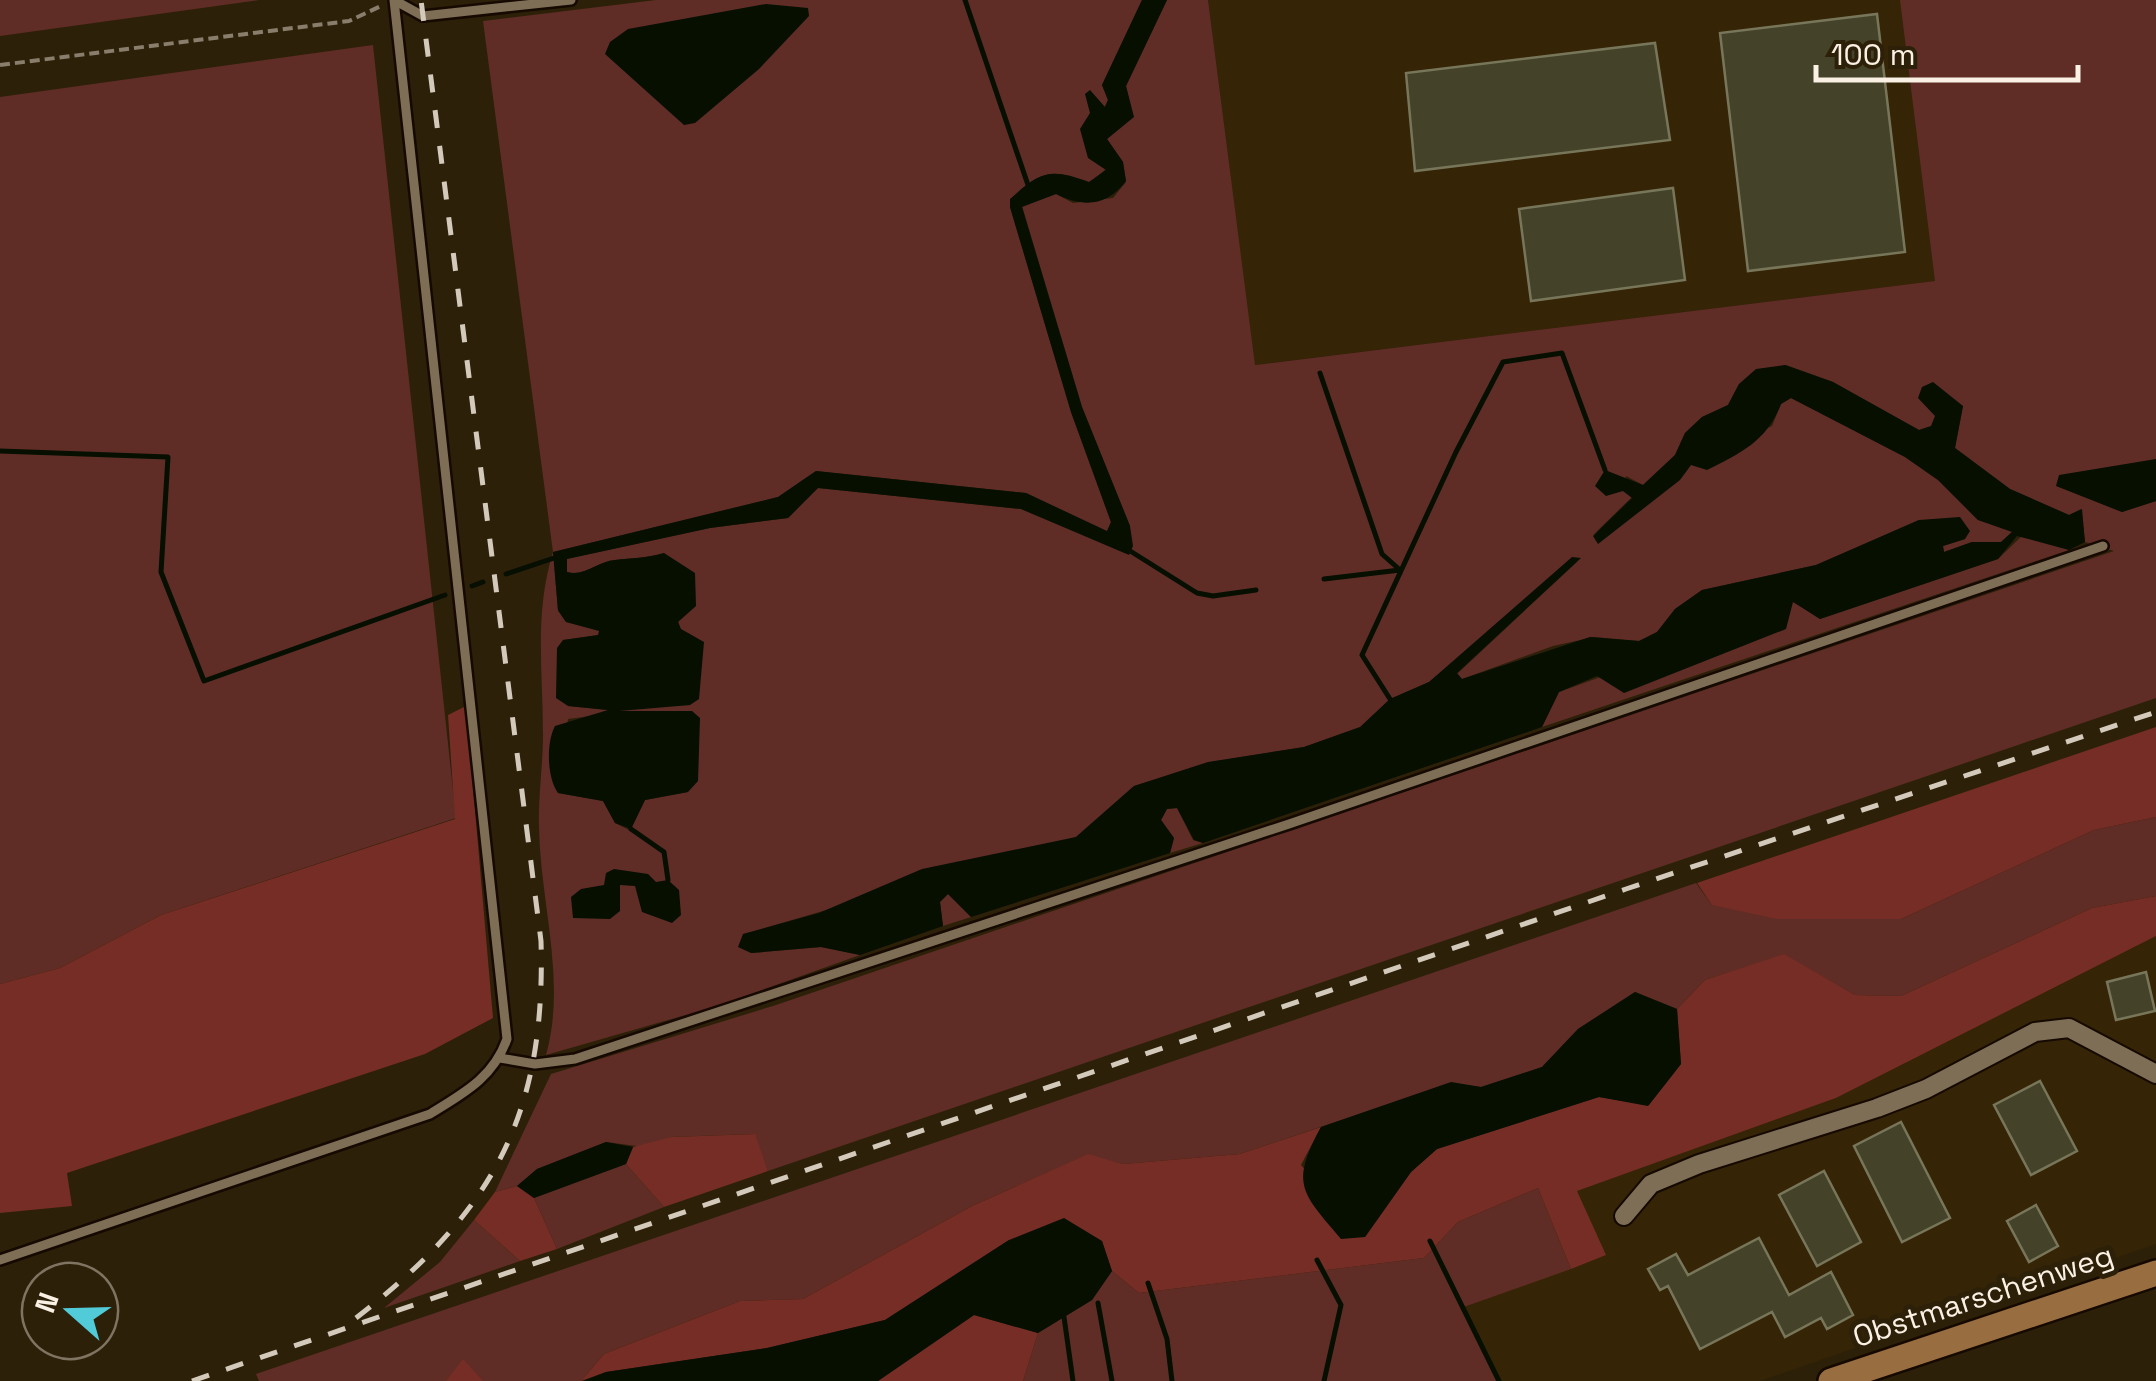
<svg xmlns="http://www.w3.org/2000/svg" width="2156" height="1381" font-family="'Space Grotesk',sans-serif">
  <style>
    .built { fill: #352405 }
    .green { fill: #5f2d26 }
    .forest { fill: #752d25 }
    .water { fill: #060f00 }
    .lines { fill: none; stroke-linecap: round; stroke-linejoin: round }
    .stream { stroke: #060f00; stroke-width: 5 }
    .building { fill: #444228; stroke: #78765a; stroke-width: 2.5 }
    .service-casing { stroke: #150900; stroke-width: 14 }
    .minor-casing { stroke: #150900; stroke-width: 22 }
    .secondary-casing { stroke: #150900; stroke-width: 30 }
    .path { stroke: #897e6c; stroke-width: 4; stroke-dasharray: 10 5; stroke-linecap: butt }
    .service { stroke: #7e6e56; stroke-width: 9 }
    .minor { stroke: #7e6e56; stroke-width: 18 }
    .secondary { stroke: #986e41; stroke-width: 25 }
    .rail { stroke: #d4cabb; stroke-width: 5; stroke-dasharray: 18 18; stroke-linecap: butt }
    .labels { text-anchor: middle; stroke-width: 10; stroke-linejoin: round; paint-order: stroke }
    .street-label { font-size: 30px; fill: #faf1e4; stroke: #2d2009 }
  </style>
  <rect width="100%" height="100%" fill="#2d2009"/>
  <!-- built -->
  <path class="built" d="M1208,0H2156V254L1254,365Z
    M2156,936V1244L1760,1381H1499L1461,1308L1605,1255L1576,1191L1836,1098Z"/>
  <!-- green -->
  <path class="green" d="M0,0H259L0,36Z
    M656,0H1142L1102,85L1108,100L1104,108L1106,169L1089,183C1050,167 1041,171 1011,199L1010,207L1071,412L1111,522L1107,532L1026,493L816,471L778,497L553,552L558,611L566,622L599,630V635L563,640L568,706L608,710L606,714L568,719L558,793L603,801L615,823L643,837L631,829L645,800L688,792L619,711L623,707L690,705L680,629L664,553C646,558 632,558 615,560C598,561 585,577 567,572L566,559L710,528L788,518L818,488L1021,509L1129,554L1130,526L1082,407L1022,206L1056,194L1073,203L1113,198L1126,182L1123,162L1107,139L1133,117L1126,86L1167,0H1208L1255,365L1935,281L1900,0H2156V459L2057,486L2122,512L2156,501V698L768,1171L754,1134L671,1137L644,1147L606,1142L537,1169L517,1186L495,1192L551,1074L773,1006L2114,551L2085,542L2081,509L2069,515L2010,489L1955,448L1963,406L1918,397L1936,415L1932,426L1919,430L1833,382L1786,365L1739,384L1728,405L1702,417L1685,433L1675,455L1643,485L1626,476L1623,491L1632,497L1593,535L1691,465L1772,426L1781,404L1791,398L1905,457L1938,480L1978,520L2013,531L2001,542H1972L1944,552L1943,546L1965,539L1919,520L1816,565L1702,590L1675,609L1657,632L1639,641L1594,637L1553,646L1462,679L1457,674L1580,559L1429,682L1390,699L1361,727L1304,747L1212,762L1134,786L1076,837L744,934L751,953L821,947L860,955L717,1006L546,1055C567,980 540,903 539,826C538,797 543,765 543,735C543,671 534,614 553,552L483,21Z
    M373,45L456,818L161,915L60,968L0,984V97Z
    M2024,534L2069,550L1542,727L1559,692L1788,609L1793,601L1820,619L1998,559Z
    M1177,808L1193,840L1203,843L1170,853L1174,838L1161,820L1167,809Z
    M2156,817V896L2092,908L1901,996L1855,995L1784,955L1705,980L1677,1009L1635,992L1578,1029L1542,1067L1481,1087L1451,1083L1240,1154L1123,1164L1087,1155L972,1206L803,1299L740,1301L604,1354L581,1381H259L256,1374L1696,883L1712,905L1901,919L2094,830Z
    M948,894L971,917L943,926L940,902Z
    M626,1164L664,1207L557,1249L534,1198Z
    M1538,1188L1571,1269L1461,1308L1499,1381H1023L1038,1333L1092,1300L1112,1271L1139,1293L1424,1258L1458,1222Z
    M474,1220L520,1261L384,1308L440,1262Z"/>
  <!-- forest -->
  <path class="forest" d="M466,706L493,1018L425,1054L67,1173L72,1206L0,1213V984L60,968L161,915L455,819L448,715Z
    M2156,727V817L2094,830L1901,919H1777L1712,905L1697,883Z
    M2156,896V936L1836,1098L1577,1191L1606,1255L1571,1269L1538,1188L1458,1222L1424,1258L1139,1293L1112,1271L1102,1241L1009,1240L885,1320L767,1348L606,1372L581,1381L604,1354L740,1301L803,1299L972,1206L1088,1154L1123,1164L1240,1154L1321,1127L1301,1165L1365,1237L1411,1172L1437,1149L1599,1097L1649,1105L1681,1064L1677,1009L1705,980L1784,954L1855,995L1901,996L2092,908Z
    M755,1134L768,1171L664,1207L626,1164L633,1147L671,1137Z
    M517,1186L534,1198L557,1249L520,1261L474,1220L495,1192Z
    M974,1315L1038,1333L1023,1381H878Z
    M463,1359L483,1381H446Z"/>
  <!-- water -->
  <path class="water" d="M1142,0H1167L1126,86L1134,117L1107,139L1123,162L1126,181C1107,206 1084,208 1056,194L1022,207L1082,407L1130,526L1133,546L1129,555L1021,509L818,488L788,518L710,528L567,559V572C585,577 598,561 615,560C632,558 646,558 664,553L695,573L696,606L678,622L681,629L704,642L699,699L690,705L619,711H692L700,718L698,781L688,792L645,800L631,829L615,823L603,801L558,793C547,778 546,743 555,726L608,710L568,706L556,698L557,648L563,640L598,635L599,631L566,622L558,610L553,552L778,497L816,471L1026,493L1107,531L1111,522L1071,412L1010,207V199C1041,171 1050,168 1089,182L1106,170L1088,158L1080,129L1090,113L1085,94L1090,90L1105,107L1108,100L1102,85Z
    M766,4L808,8L809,16L759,69L695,123L684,125L605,54L610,42L628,29Z
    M1785,365L1833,382L1919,430L1931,426L1935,416L1918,398L1922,387L1933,382L1963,406L1955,448L2010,489L2069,515L2082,509L2085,542L2069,550L2017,536L1998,559L1820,619L1793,602L1786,629L1624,693L1597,676L1559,692L1542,727L1203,843L1194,840L1177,808L1167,809L1161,820L1174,838L1170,853L971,917L948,894L940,902L943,926L860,955L821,947L751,953L738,947L743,934L819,913L922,869L1076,837L1134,786L1208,762L1304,747L1360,727L1390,699L1429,682L1572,557L1581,558L1457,673L1462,679L1590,637L1639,641L1657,632L1675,609L1702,590L1816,565L1919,520L1960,517L1970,531L1965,539L1943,546L1944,552L1972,542H2001L2012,532L1978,520L1938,480L1905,457L1791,398L1781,404C1767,441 1741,453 1707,470L1691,465L1680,480L1598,544L1593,536L1632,498L1623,491L1606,496L1595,486L1605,470L1643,485L1675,455L1685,433L1702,417L1728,405L1739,384L1756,369Z
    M2156,459V501L2122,512L2056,486L2059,475Z
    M614,869L648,874L656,882L668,880L679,890L681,915L672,923L642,912L635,886L620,885V911L610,919L573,918L571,897L581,889L604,885L606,873Z
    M1635,992L1677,1009L1681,1064L1648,1106L1599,1097L1437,1149L1411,1172L1365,1237L1341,1239C1301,1192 1290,1184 1321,1127L1451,1082L1481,1087L1542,1067L1578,1029Z
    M606,1142L633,1147L626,1164L534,1198L517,1186L537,1169Z
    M1064,1218L1102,1241L1112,1271L1092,1300L1038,1333L974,1315L878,1381H583L606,1372L767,1348L885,1320L1009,1240Z"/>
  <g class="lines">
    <!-- stream -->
    <path class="stream" d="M965,0L1028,185
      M1320,373L1382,554L1400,570L1324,579
      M0,451L168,457L161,572L204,681L445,595
      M1127,549L1197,593L1213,596L1256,590
      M506,574L560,556
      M472,586L483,582
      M1390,699L1362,655L1456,452L1503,362L1562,353L1605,470
      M631,829L664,852L668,880
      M1430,1241L1499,1381
      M1317,1260L1341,1305L1324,1381
      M1148,1283L1167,1339L1172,1381
      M1098,1303L1112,1381
      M1064,1317L1073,1381"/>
  </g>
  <!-- building -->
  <path class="building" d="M1877,14L1905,252L1748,271L1720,33Z
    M1655,43L1670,140L1415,171L1406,73Z
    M1673,188L1685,280L1531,301L1519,209Z
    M2146,972L2155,1011L2116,1020L2107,982Z
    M2040,1081L2077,1151L2031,1175L1994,1105Z
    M1901,1122L1950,1218L1902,1242L1854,1146Z
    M1824,1171L1861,1242L1817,1266L1779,1195Z
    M2036,1205L2058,1246L2029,1262L2007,1221Z
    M1759,1238L1789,1295L1831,1272L1853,1315L1827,1329L1821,1318L1785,1337L1772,1312L1700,1349L1668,1286L1660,1290L1648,1269L1676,1254L1688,1275Z"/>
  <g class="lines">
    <!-- service casing -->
    <g class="service-casing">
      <path id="service" d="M394,0L423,16L571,0
        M500,1058L535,1064L575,1059L1289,824L2103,546
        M0,1260L430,1114C464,1093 493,1078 507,1039L394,0"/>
    </g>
    <!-- minor casing -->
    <g class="minor-casing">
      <path id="minor" d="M1624,1216L1651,1184L1699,1164L1877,1108L1926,1089L2035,1032L2069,1028L2156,1074"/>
    </g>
    <!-- secondary casing -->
    <g class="secondary-casing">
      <path id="secondary" d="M1831,1381L2156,1273"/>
    </g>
    <!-- path -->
    <path class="path" d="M0,65L349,21L381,6"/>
    <!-- service -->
    <use href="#service" class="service"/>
    <!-- minor -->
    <use href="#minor" class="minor"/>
    <!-- secondary -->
    <use href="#secondary" class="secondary"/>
    <!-- rail -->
    <path class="rail" d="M356,1318C493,1212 546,1116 541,941L421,0
      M192,1381L1626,889L2156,712"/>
  </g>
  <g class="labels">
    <!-- street labels -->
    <g class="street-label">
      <text transform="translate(1983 1296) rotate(-18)" y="10">Obstmarschenweg</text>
    </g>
  </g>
  <!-- north arrow -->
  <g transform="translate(70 1311) rotate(290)"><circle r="48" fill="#2d2009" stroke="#7f7461" stroke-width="2.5"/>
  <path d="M0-8L18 38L0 25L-18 38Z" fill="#52cbd9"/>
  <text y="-15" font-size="28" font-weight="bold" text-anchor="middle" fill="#faf1e4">N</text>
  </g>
  <!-- scale -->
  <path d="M1816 65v15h262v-15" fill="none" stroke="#faf1e4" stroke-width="5"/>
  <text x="1831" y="65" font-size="30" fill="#faf1e4" stroke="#2d2009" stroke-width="8" paint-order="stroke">100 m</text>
</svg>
